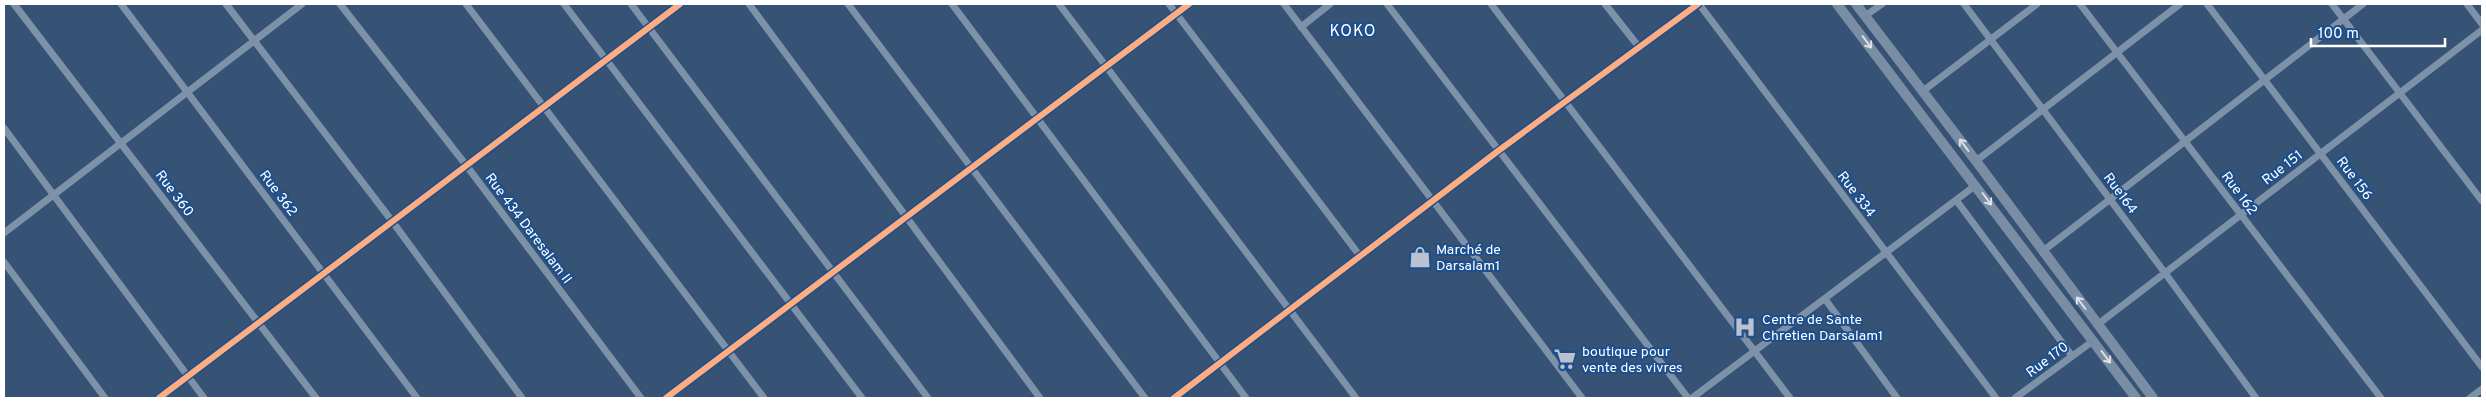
<svg xmlns="http://www.w3.org/2000/svg" width="2486" height="402" font-family="Overpass,sans-serif">
  <style>
    .lines { fill: none; stroke-linecap: round; stroke-linejoin: round }
    .stream { stroke: #3b618d; stroke-width: 2.5 }
    .street { stroke: #7d92a8; stroke-width: 7 }
    .secondary { stroke: #798da4; stroke-width: 10 }
    .cycleway-casing { stroke: #1b4f8f; stroke-width: 9 }
    .cycleway { stroke: #ffac80; stroke-width: 6 }
    .oneway { stroke: #dee2e8 }
    .labels { text-anchor: middle; stroke-width: 4; stroke-linejoin: round; paint-order: stroke }
    .street-label { font-size: 14px; fill: #fff; stroke: #1b4f8f }
    .poi-label { font-size: 14px; fill: #fff; stroke: #1b4f8f; text-anchor: start }
    .quarter-label { font-size: 16px; letter-spacing: 1px; fill: #fff; stroke: #1b4f8f }
  </style>
  <rect width="100%" height="100%" fill="#365274"/>
  <g class="lines">
    <!-- stream -->
    <path class="stream" d="M2481,398L2482,397"/>
    <!-- street -->
    <path class="street" d="M14,4L316,398
      M121,4L417,398
      M226,4L392,221L522,398
      M340,4L466,165L641,398
      M466,4L764,398
      M564,4L862,398
      M631,4L928,398
      M749,4L1040,398
      M848,4L1145,398
      M952,4L1246,398
      M1059,4L1356,398
      M1169,4L1360,256
      M1284,4L1582,398
      M1387,4L1688,398
      M1491,4L1790,398
      M1605,4L1639,47
      M1699,4L1996,398
      M1964,4L2165,273L2256,398
      M2080,4L2381,398
      M2207,4L2482,367
      M2332,4L2482,201
      M2467,4L2482,24
      M1865,16L1882,4
      M1301,27L1330,4
      M1923,91L2037,4
      M4,128L204,398
      M1976,161L2180,4
      M1956,200L2072,356
      M4,233L302,4
      M2043,251L2363,4
      M4,262L105,398
      M1825,299L1897,398
      M2097,325L2482,30
      M159,398L680,4
      M666,398L1189,4
      M1174,398L1498,151L1698,4
      M1692,398L1976,185
      M2015,398L2093,341
      M2470,398L2482,389"/>
    <!-- secondary -->
    <path class="secondary" d="M1837,4L2136,398
      M1856,4L1976,161L2153,398"/>
    <!-- cycleway casing -->
    <g class="cycleway-casing">
      <path id="cycleway" d="M159,398L680,4
        M666,398L1189,4
        M1174,398L1498,151L1698,4"/>
    </g>
    <!-- cycleway -->
    <use href="#cycleway" class="cycleway"/>
  </g>
  <!-- one-way arrows -->
  <defs><path id="oneway-shaft" d="M-6 0H5M1.5-3L5.5 0L1.5 3" fill="none" stroke-width="1.6" stroke-linecap="round" stroke-linejoin="round" transform="scale(1.25)"/></defs>
  <g class="oneway">
    <use href="#oneway-shaft" transform="translate(1867 42) rotate(53)"/>
    <use href="#oneway-shaft" transform="translate(1964 145) rotate(-127)"/>
    <use href="#oneway-shaft" transform="translate(1987 199) rotate(53)"/>
    <use href="#oneway-shaft" transform="translate(2081 303) rotate(-127)"/>
    <use href="#oneway-shaft" transform="translate(2106 357) rotate(53)"/>
  </g>
  <!-- icons -->
  <defs>
    <g id="shop-bare" transform="scale(1.725)"><path d="M-5-2.5h2.3a2.7 3.5 0 0 1 5.4 0H5L5.5 6h-11ZM-1.5-2.5h3a1.5 2.3 0 0 0-3 0Z" fill="#b9c2ce" stroke="#1b4f8f" stroke-width="2.5" paint-order="stroke"/></g>
    <g id="hospital-bare" transform="scale(1.725)"><path d="M-5-5h3v3.5h4V-5h3V5h-3V1.5h-4V5h-3Z" fill="#b9c2ce" stroke="#1b4f8f" stroke-width="2.5" paint-order="stroke"/></g>
    <g id="supermarket-bare" transform="scale(1.725)"><path d="M-6-5.5h2.5l.6 2H6L4.5 2H-2.5L-4.4-4H-6ZM-1.5 3.2a1.3 1.3 0 1 0 .1 0ZM3 3.2a1.3 1.3 0 1 0 .1 0Z" fill="#b9c2ce" stroke="#1b4f8f" stroke-width="2.5" paint-order="stroke"/></g>
  </defs>
  <g fill-rule="evenodd">
    <use href="#shop-bare" x="1420" y="257"/>
    <use href="#hospital-bare" x="1745" y="327"/>
    <use href="#supermarket-bare" x="1565" y="359"/>
  </g>
  <g class="labels">
    <!-- street labels -->
    <g class="street-label">
      <text transform="translate(2282 167) rotate(-38)" y="5">Rue 151</text>
      <text transform="translate(2355 178) rotate(53)" y="5">Rue 156</text>
      <text transform="translate(175 193) rotate(53)" y="5">Rue 360</text>
      <text transform="translate(279 193) rotate(53)" y="5">Rue 362</text>
      <text transform="translate(2121 193) rotate(53)" y="5">Rue164</text>
      <text transform="translate(2240 193) rotate(53)" y="5">Rue 162</text>
      <text transform="translate(1857 194) rotate(53)" y="5">Rue 334</text>
      <text transform="translate(529 228) rotate(53)" y="5">Rue 434 Daresalam II</text>
      <text transform="translate(2047 359) rotate(-37)" y="5">Rue 170</text>
    </g>
    <!-- poi labels -->
    <g class="poi-label">
      <text x="1436" y="254">Marché de<tspan x="1436" dy="16">Darsalam1</tspan></text>
      <text x="1762" y="324">Centre de Sante<tspan x="1762" dy="16">Chretien Darsalam1</tspan></text>
      <text x="1582" y="356">boutique pour<tspan x="1582" dy="16">vente des vivres</tspan></text>
    </g>
    <!-- quarter labels -->
    <g class="quarter-label">
      <text x="1353" y="36">KOKO</text>
    </g>
  </g>
  <!-- border -->
  <rect width="2486" height="402" fill="none" stroke="#ffffff" stroke-width="10"/>
  <!-- scale -->
  <path d="M2311 38v8h134v-8" fill="none" stroke="#ffffff" stroke-width="2.5"/>
  <text x="2318" y="38" font-size="15" fill="#ffffff" stroke="#1b4f8f" stroke-width="4" paint-order="stroke">100 m</text>
</svg>
